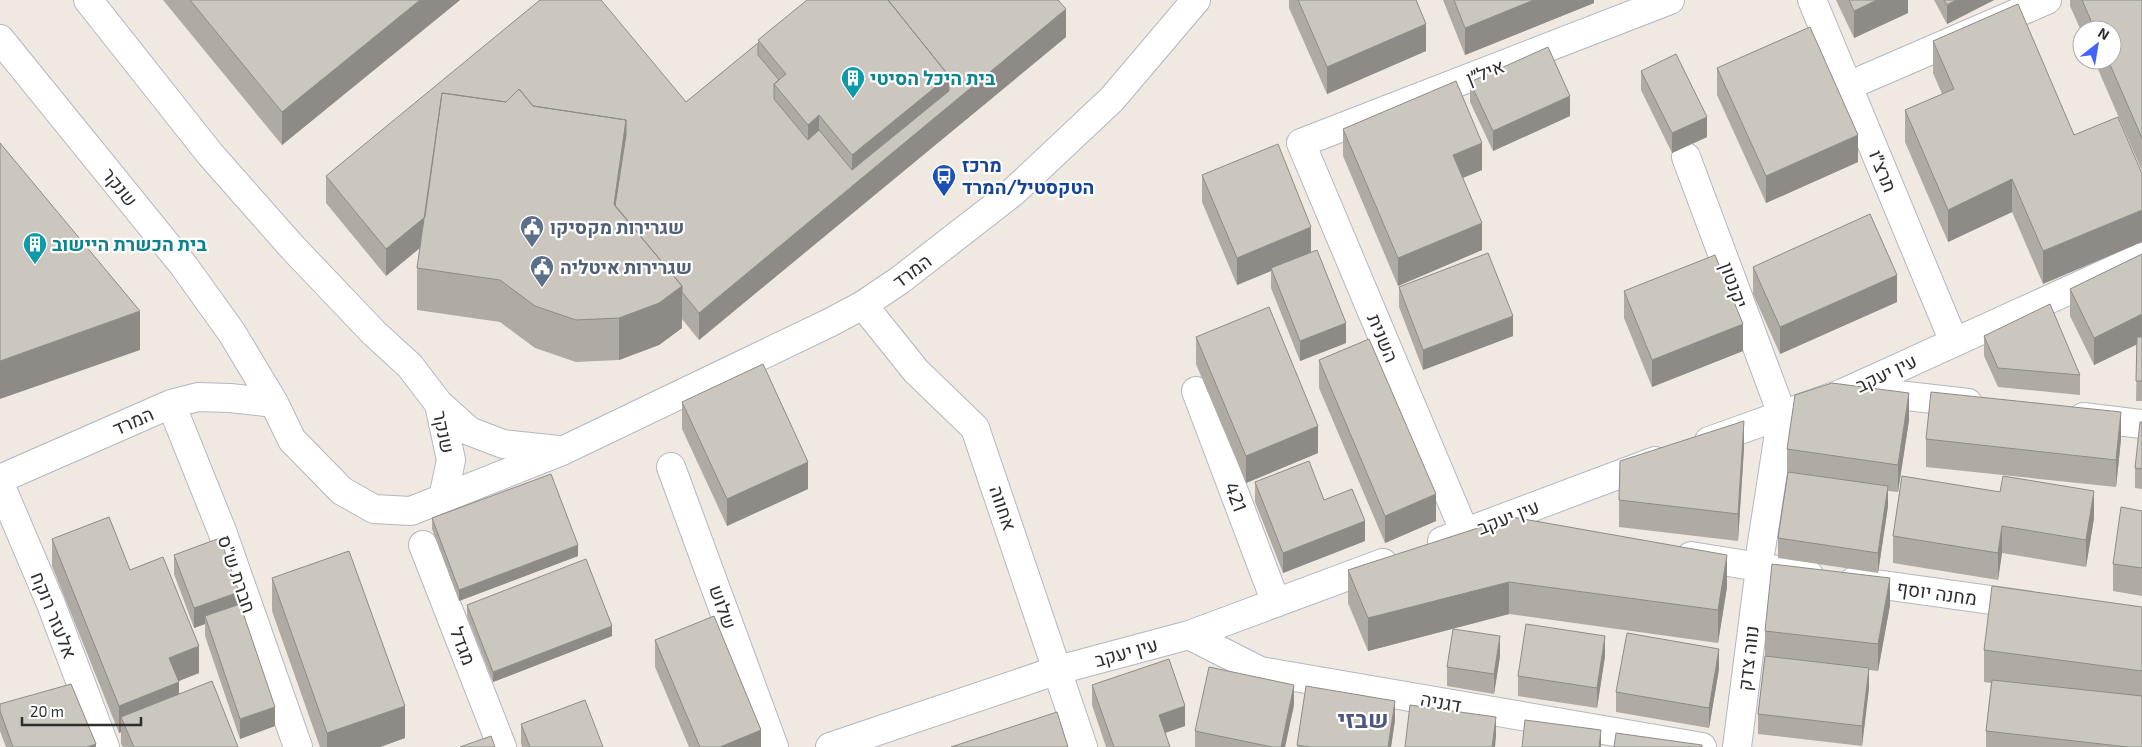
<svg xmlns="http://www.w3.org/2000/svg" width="2142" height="747" font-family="'Exo 2',Heebo,sans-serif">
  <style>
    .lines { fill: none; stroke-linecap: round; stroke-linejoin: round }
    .minor-casing { stroke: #b4b7c1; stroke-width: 30 }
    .minor { stroke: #fff; stroke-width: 28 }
    .wall { fill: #afaba4 }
    .shaded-wall { fill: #8e8b86 }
    .building { fill: #cbc7bf; stroke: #8e8b86 }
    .labels { text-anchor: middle; stroke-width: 4.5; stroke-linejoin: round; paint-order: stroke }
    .street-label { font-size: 19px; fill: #2e2e2e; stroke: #fff }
    .culture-label { font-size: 19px; font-weight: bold; fill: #0d838f; stroke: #fff; text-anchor: start }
    .transit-label { font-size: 19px; font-weight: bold; fill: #164399; stroke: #fff; text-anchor: start }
    .service-label { font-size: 19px; font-weight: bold; fill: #4e5e75; stroke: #fff; text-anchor: start }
    .district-label { font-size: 24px; font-weight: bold; fill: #4d5680; stroke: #fff }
  </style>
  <rect width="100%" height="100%" fill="#efe9e1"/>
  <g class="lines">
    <!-- minor casing -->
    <g class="minor-casing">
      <path id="minor" d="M88,0L210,154L293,248L374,333L410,366L439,404L451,460L443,498
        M1812,0L1954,342
        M0,39L184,266L232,333L274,403L292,440L342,491L374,509L411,511L562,451L829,323L863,305L900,280L1012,193L1112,99L1196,0
        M1848,86L2047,0
        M1686,157L1782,414L1761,549
        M863,305L916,371L975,428L1083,747
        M1196,391L1276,603
        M1872,392L1968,403
        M171,404L222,531L298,747
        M439,404L469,431L503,444L558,450
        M2083,417L2142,424
        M1709,441L1843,393L2142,257
        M671,467L774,747
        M0,479L171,404L198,397L230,398L274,403
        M0,484L51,604L105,747
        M1465,533L1301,143L1670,0
        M1442,541L1655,461
        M423,545L502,747
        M1691,556L1809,575
        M1854,581L2027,605
        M1189,635L1260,671L1702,747
        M830,747L1058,670L1189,635L1383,563
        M1737,747L1760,568"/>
    </g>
    <!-- minor -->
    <use href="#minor" class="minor"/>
  </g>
  <!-- wall -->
  <path class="wall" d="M163,0H460L282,145Z
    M1289,0H1416L1426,51L1327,94L1289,8Z
    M1443,0H1594V3L1465,55Z
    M1836,0H1908V13L1854,38Z
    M1934,0H1994L1947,24Z
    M2070,0H2142V171L2094,60H2112V30H2082V33L2070,6Z
    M1066,37L699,340L682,319V328L659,345L619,360L576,362L535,348L500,322L417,310V268L420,248L386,276L326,203V176L686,102L758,43V40Z
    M1933,41L2074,135L2043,284L2012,212L1948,242L1905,142V110L1942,94L1933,73Z
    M1717,68L1858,162L1766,203L1717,95Z
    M1641,71L1707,137L1672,153L1641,90Z
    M1470,82L1570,116L1493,151L1470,102Z
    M1343,129L1482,170L1462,178L1482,250L1398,286L1343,156Z
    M1202,175L1311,252L1346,343L1300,361L1271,288V271L1237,285L1202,202Z
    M2142,254V401H2136L2137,344L2094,365L2070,316V289Z
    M1753,267L1897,302L1780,354L1753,294Z
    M1399,287L1513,336L1423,370L1399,307Z
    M1624,291L1743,351L1652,387L1624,318Z
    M1984,336L2080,375V395L1998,387L1984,356Z
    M1196,337L1318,453L1246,483L1196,364Z
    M1319,360L1436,521L1385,543L1319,388Z
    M682,402L808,489L727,526L682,429Z
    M1909,420L1898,492L1888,491V506L1878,573L1778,558V538L1787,476V449Z
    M2142,422V489L2135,488V468Z
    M1926,439H2121L2116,487L1926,467Z
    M1744,448L1738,541L1619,527V500Z
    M1902,476L2094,518L2086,567L2002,553L1998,580L1893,563V536Z
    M1255,482L1324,500L1365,541L1283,573L1255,502Z
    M2142,511V596L2113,591V564Z
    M432,518L578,556L459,601L432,529Z
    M52,539L130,570L199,673L178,681L179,694L238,747H123L121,744V732L119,733L52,566Z
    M174,555L239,605L275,726L240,739L205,636V624L194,628L174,574Z
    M1348,570L1727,587L1718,643L1509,614L1368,651L1348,603Z
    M272,578L405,738L380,747H320L272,611Z
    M467,605L612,636L493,682L467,616Z
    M1890,605L1878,671L1869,670V688L1862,746L1758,734V714L1765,656V631Z
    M2142,607V747H1986V731L1991,683L1984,682V650Z
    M655,640L761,747H689L655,667Z
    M1500,656L1494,694L1447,686V667Z
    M1605,656L1597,708L1518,696V676Z
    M1719,669L1709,728L1616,712V692Z
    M1092,685L1185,726L1165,733L1170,747H1106L1092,705Z
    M0,704L96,747H6L0,731Z
    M1294,705L1285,747H1195V731Z
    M1395,720L1391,747H1297V745Z
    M521,724L603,747H522L521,743Z"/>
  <!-- shaded-wall -->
  <path class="shaded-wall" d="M420,0H460L282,145V112Z
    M1534,0H1594V3L1465,55V28Z
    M1877,0H1908V13L1854,38V11Z
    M1956,0H1994L1947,24V5Z
    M1066,9V37L699,340V313L852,186V155L949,76Z
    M1426,24V51L1327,94V67Z
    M1570,96V116L1493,151V131Z
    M819,115V157L808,167V125Z
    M1707,117V137L1672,153V133Z
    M626,120V162L617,223L614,204Z
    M1858,135V162L1766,203V176Z
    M1482,143V170L1453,182V155Z
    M2012,179V212L1948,242V210Z
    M2142,210V242L2043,284V251Z
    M427,215V242L386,276V249Z
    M1482,223V250L1398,286V258Z
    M1311,227V254L1271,268V271L1237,285V258Z
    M1897,275V302L1780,354V327Z
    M682,286V328L659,345L619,360V318Z
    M140,311V350L0,399V361Z
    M2142,314V342L2094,365V338Z
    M1513,316V336L1423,370V350Z
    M1346,323V343L1300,361V341Z
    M1743,324V351L1652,387V360Z
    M1909,393V420L1898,492V465Z
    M2121,412V439L2116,487V460Z
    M1744,421V448L1738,541V514Z
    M1318,426V453L1246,483V456Z
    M808,462V489L727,526V499Z
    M1888,486V506L1878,573V553Z
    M2094,491V518L2086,567V540Z
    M1436,494V521L1385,543V516Z
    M1365,521V541L1283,573V553Z
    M2002,526V553L1998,580V553Z
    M578,545V556L459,601V590Z
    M1727,555V587L1718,643V610Z
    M1890,578V605L1878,671V644Z
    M1509,582V614L1368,651V618Z
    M239,592V612L205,616V624L194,628V608Z
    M612,626V636L493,682V672Z
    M1500,636V656L1494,694V674Z
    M1605,636V656L1597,708V688Z
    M199,646V673L169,685V658Z
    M1719,649V669L1709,728V708Z
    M1869,668V688L1862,746V726Z
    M179,682V710L121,717V732L119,733V706Z
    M1294,685V705L1285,747H1281Z
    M1395,701V720L1391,747H1388Z
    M405,706V738L380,747H327V733Z
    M1185,706V726L1159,735V715Z
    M275,707V726L240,739V719Z
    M1496,717V736L1495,747H1492Z
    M761,730V747H720Z
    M1601,730V747H1599Z
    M96,744V747H87Z"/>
  <!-- building -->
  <path class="building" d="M190,0H420L282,112Z
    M540,0H601L686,102L758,43V55L779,80L774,84V99L808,140L819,130L852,170L949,91V76L888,0H1058L1066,9L699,313L682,292V286L615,206L626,135V120L533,106L519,89L506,102L442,93L425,217L386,249L326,176Z
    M807,0H888L949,76L852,155L819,115L808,125L774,84L786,74L758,40Z
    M1298,0H1416L1426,24L1327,67Z
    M1454,0H1534L1465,28Z
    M1849,0H1877L1854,11Z
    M1944,0H1956L1947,5Z
    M2082,0H2142V138L2108,60H2112V30H2095Z
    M2018,4L2074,135L2118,117L2142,174V210L2043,251L2012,179L1948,210L1905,110L1954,89L1933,41Z
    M1810,27L1858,135L1766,176L1717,68Z
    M1548,47L1570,96L1493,131L1470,82Z
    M1676,54L1707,117L1672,133L1641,71Z
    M1456,81L1482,143L1453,155L1482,223L1398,258L1343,129Z
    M519,89L533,106L626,120L614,204L682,286L659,303L619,318L576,320L535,306L500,280L417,268L442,93L506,102Z
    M0,143L140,311L0,361Z
    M1278,144L1311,227L1237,258L1202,175Z
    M1870,214L1897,275L1780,327L1753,267Z
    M1317,250L1346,323L1300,341L1271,268Z
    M1488,253L1513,316L1423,350L1399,287Z
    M2142,254V314L2094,338L2070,289Z
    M1715,255L1743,324L1652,360L1624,291Z
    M2050,304L2080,375L1998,368L1984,336Z
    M1269,307L1318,426L1246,456L1196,337Z
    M2137,337H2142V381H2136Z
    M1369,339L1436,494L1385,516L1319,360Z
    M763,364L808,462L727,499L682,402Z
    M1832,383L1909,393L1898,465L1787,449L1795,395Z
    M1931,392L2121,412L2116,460L1926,439Z
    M1744,421L1738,514L1619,500L1620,461Z
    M2140,422H2142V469L2135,468Z
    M1309,461L1324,500L1352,489L1365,521L1283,553L1255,482Z
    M1788,472L1888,486L1878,553L1778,538Z
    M551,474L578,545L459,590L432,518Z
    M1902,476L2000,492L2003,476L2094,491L2086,540L2002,526L1998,553L1893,536Z
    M2121,507L2142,511V568L2113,564Z
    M109,517L130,570L163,557L199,646L169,658L179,682L119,706L52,539Z
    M1512,517L1727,555L1718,610L1509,582L1368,618L1348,570Z
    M220,538L239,592L194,608L174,555Z
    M349,551L405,706L327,733L272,578Z
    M586,559L612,626L493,672L467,605Z
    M1772,564L1890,578L1878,644L1765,631Z
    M1992,586L2142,607V671L1984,650Z
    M240,604L275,707L240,719L205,616Z
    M714,616L761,730L720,747H700L655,640Z
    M1526,624L1605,636L1597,688L1518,676Z
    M1453,629L1500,636L1494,674L1447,667Z
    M1627,633L1719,649L1709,708L1616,692Z
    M1765,656L1869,668L1862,726L1758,714Z
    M1169,659L1185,706L1159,715L1170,747H1114L1092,685Z
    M1209,667L1294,685L1281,747H1272L1195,731Z
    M1992,680L2142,696V747H2128L1986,731Z
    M212,681L238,747H134L121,717Z
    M71,684L96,744L87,747H13L0,711V704Z
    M1306,686L1395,701L1388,747H1310L1297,745Z
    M585,700L603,747H530L521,724Z
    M1410,705L1496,717L1492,747H1405Z
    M1057,712L1068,747H951Z
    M1525,720L1601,730L1599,747H1522Z
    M1616,733L1702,745V747H1614Z
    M491,736L495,747H460Z"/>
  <!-- icons -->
  <defs>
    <g id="building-pin" transform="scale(1.25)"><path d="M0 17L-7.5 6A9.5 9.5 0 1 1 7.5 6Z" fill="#0f9aa8" stroke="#fff"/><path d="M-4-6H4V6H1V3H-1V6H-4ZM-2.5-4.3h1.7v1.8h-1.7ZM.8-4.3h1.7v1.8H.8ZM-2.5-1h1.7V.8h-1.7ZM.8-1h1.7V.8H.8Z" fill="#fff"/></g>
    <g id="bus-pin" transform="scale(1.25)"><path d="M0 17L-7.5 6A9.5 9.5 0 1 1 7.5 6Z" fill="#1a4fb4" stroke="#fff"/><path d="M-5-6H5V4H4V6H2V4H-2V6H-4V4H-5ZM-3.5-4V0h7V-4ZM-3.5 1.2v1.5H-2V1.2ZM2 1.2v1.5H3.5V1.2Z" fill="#fff"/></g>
    <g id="civic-pin" transform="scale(1.25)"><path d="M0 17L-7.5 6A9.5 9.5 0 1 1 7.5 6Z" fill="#5c6f8a" stroke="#fff"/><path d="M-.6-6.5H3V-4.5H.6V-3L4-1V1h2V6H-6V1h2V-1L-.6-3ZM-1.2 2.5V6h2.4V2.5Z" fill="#fff"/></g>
  </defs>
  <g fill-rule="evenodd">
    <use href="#building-pin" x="853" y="78"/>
    <use href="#bus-pin" x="944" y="176"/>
    <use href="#civic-pin" x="532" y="227"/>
    <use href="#building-pin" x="35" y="244"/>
    <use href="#civic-pin" x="542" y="267"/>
  </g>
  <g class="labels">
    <!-- street labels -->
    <g class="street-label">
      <text transform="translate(1485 72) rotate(-21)" y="7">איל״ן</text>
      <text transform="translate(1883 171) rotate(68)" y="7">תרצ״ו</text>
      <text transform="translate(120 187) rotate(51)" y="7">שנקר</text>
      <text transform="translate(912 271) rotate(-37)" y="7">המרד</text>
      <text transform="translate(1734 285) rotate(70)" y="7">יקנטון</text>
      <text transform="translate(1383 338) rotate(67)" y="7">השנית</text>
      <text transform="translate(1886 373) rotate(-25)" y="7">עין יעקב</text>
      <text transform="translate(133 421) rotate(-24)" y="7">המרד</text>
      <text transform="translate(444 432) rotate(78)" y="7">שנקר</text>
      <text transform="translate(1236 497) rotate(69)" y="7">421</text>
      <text transform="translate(1003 508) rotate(71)" y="7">אחווה</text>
      <text transform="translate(1508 517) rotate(-21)" y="7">עין יעקב</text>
      <text transform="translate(237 574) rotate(71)" y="7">חברת ש"ס</text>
      <text transform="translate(1937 593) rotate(8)" y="7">מחנה יוסף</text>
      <text transform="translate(723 607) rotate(70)" y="7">שלוש</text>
      <text transform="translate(54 615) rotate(68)" y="7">אלעזר רוקח</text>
      <text transform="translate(463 646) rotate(69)" y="7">מגדל</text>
      <text transform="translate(1126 652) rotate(-15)" y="7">עין יעקב</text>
      <text transform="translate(1748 658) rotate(-83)" y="7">נווה צדק</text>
      <text transform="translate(1441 702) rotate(10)" y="7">דגניה</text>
    </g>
    <!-- culture labels -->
    <g class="culture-label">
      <text x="870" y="85">בית היכל הסיטי</text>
      <text x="52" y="251">בית הכשרת היישוב</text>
    </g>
    <!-- transit labels -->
    <g class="transit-label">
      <text x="962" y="172">מרכז<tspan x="962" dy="22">הטקסטיל/המרד</tspan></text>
    </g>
    <!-- service labels -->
    <g class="service-label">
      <text x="550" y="234">שגרירות מקסיקו</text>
      <text x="560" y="274">שגרירות איטליה</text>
    </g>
    <!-- district labels -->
    <g class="district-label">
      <text x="1363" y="728">שבזי</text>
    </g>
  </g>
  <!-- north arrow -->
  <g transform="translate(2097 45) rotate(31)"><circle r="24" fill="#ffffff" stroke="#ababab"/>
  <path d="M0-4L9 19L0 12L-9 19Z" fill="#4264fb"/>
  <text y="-8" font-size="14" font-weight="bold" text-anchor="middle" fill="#2e2e2e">N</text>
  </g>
  <!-- scale -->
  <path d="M22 717v8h119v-8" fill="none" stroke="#2e2e2e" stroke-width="2.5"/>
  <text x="30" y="717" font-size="15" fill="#2e2e2e" stroke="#ffffff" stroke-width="4" paint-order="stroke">20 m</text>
</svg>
